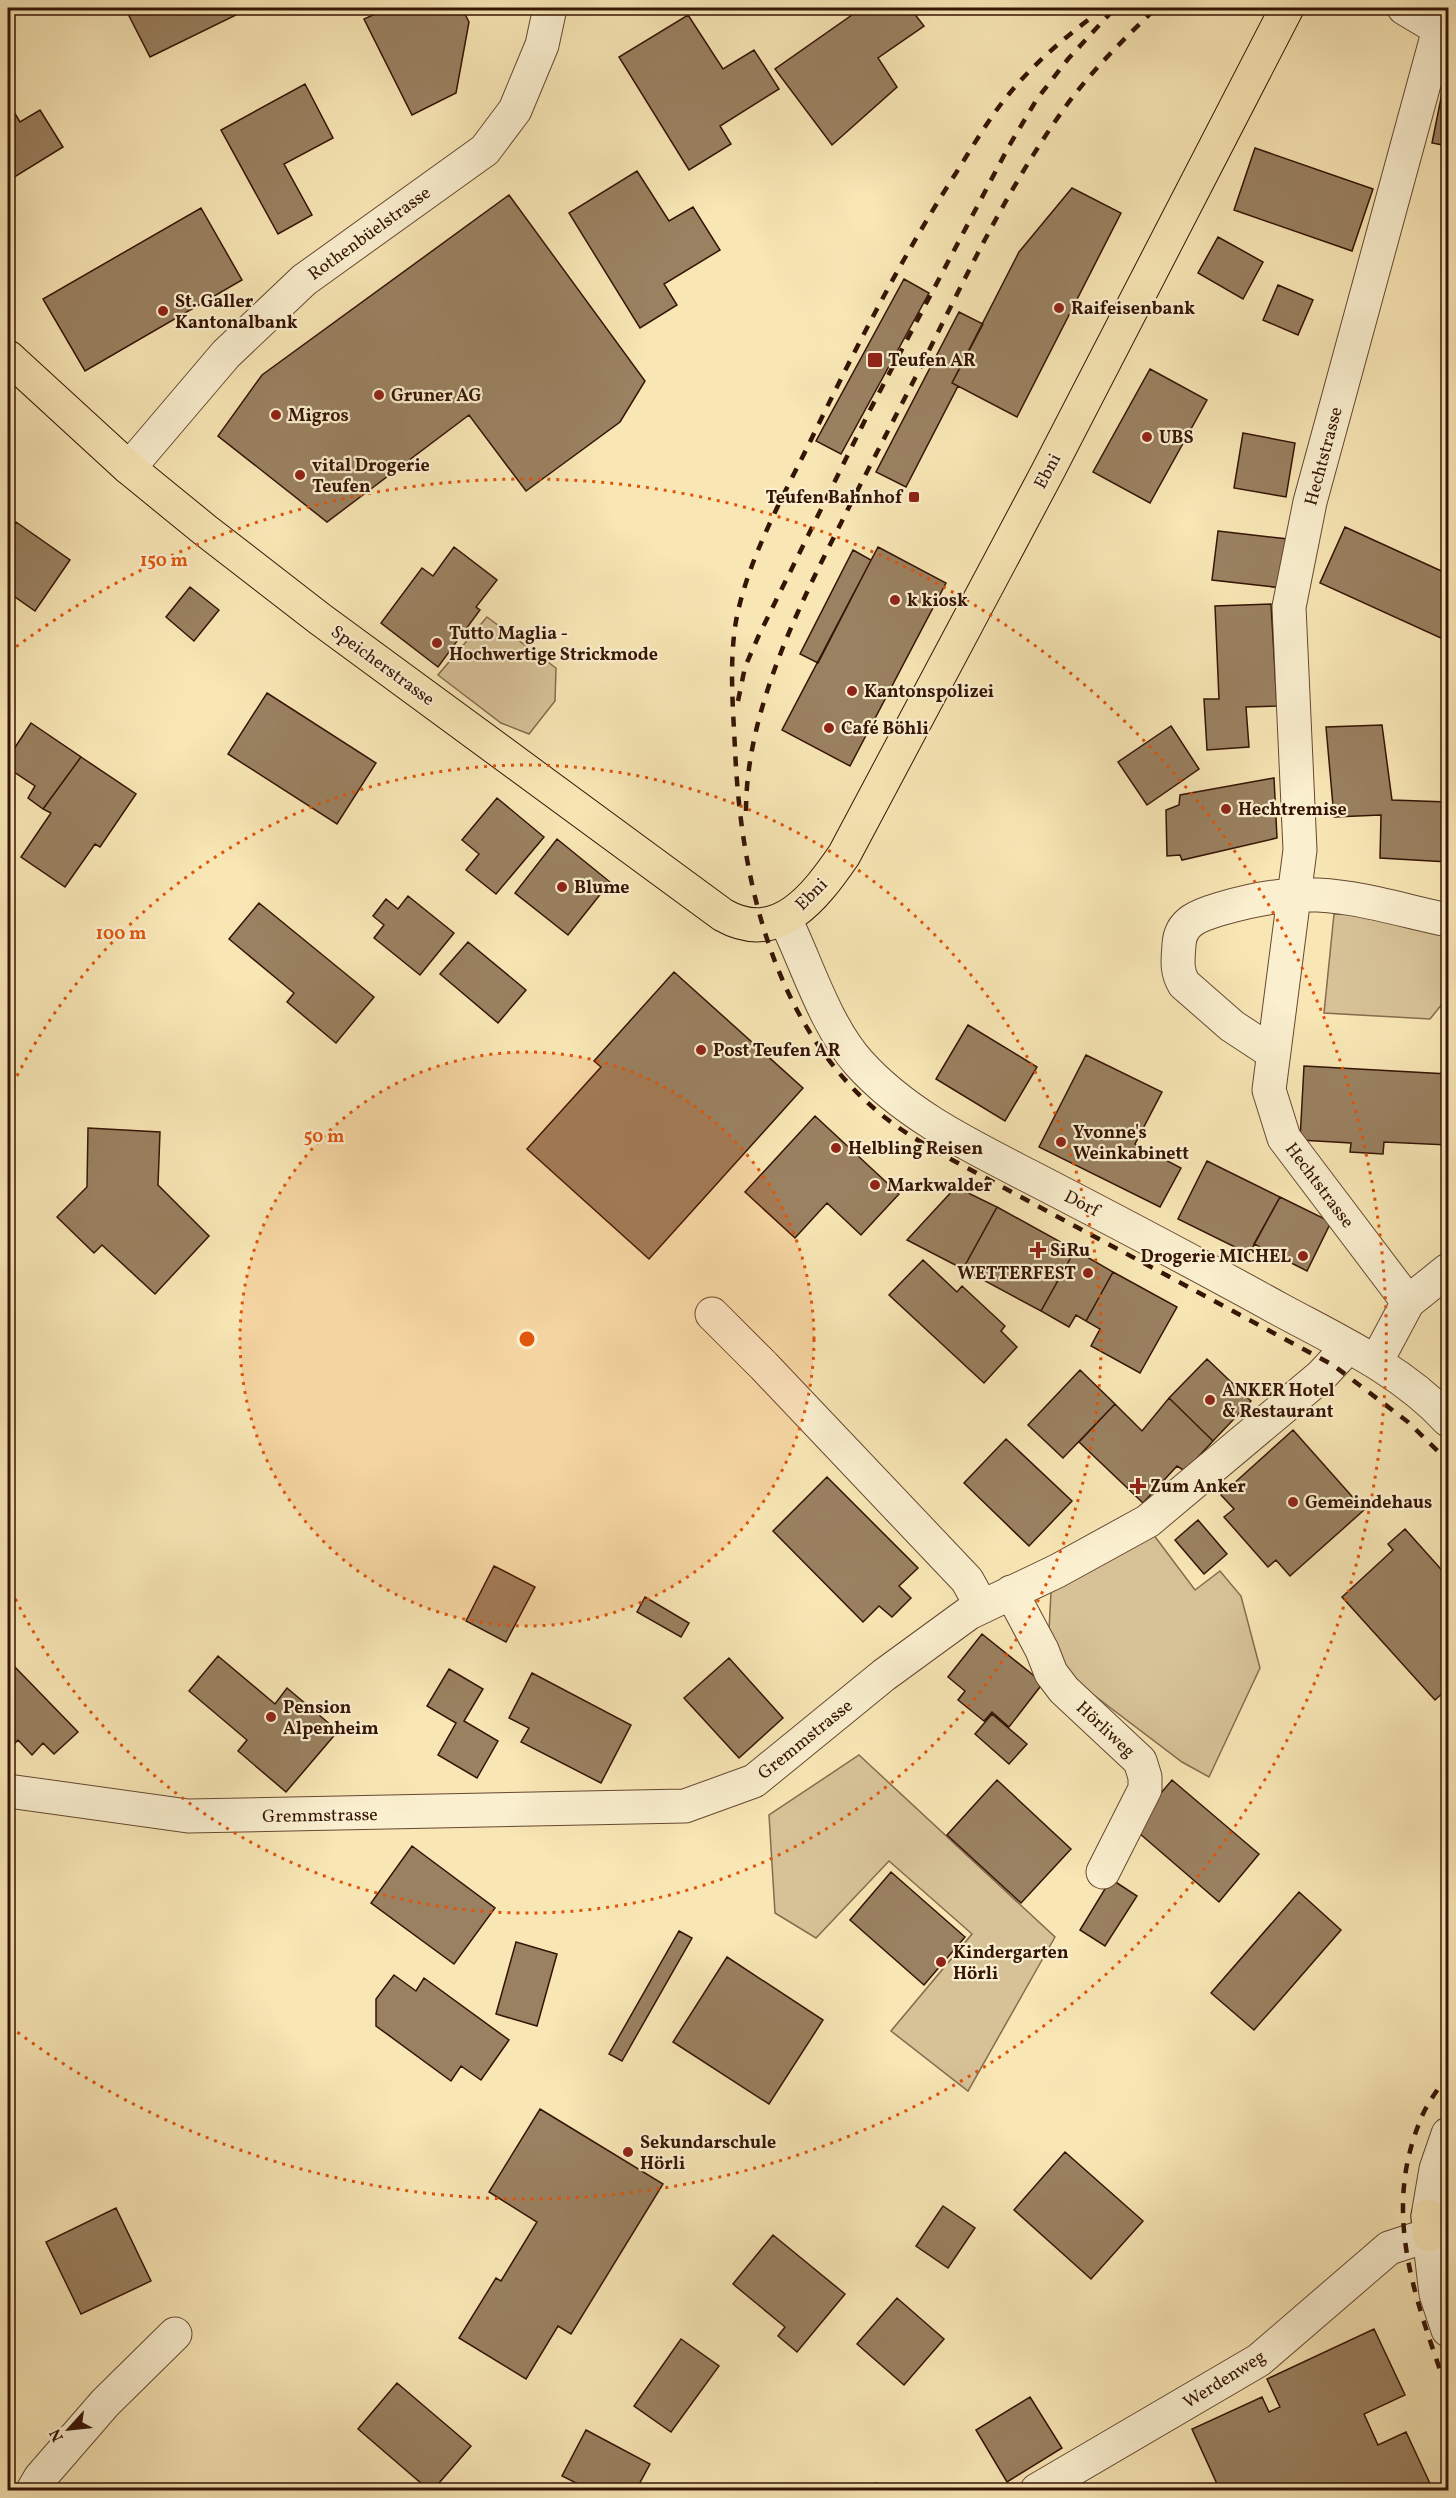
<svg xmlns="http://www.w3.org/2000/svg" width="1456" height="2498" font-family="Vollkorn,serif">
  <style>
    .green { fill: #d7c297; stroke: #866b4e; stroke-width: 1.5 }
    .building { fill: #9a8161; stroke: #351405; stroke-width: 1.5 }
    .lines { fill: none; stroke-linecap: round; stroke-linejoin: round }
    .minor-casing { stroke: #664831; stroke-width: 35 }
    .major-casing { stroke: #351405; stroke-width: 35 }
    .minor { stroke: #faefcf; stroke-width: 33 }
    .major { stroke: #f8e6b5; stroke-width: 33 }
    .rail { stroke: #351405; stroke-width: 4.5; stroke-dasharray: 10 10; stroke-linecap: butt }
    .ring { fill: none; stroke: #df560c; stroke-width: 3; stroke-dasharray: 3 6 }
    .poi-dot { fill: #8f2418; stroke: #faefcf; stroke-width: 2 }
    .labels { text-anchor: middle; stroke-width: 4.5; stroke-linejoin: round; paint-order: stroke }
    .street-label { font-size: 18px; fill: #351405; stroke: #faefcf }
    .poi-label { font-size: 18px; font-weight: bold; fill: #351405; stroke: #faefcf; text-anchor: start }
    .centre { fill: #df560c; stroke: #faefcf; stroke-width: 3 }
    .ring-label { font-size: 18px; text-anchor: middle; font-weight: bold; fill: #df560c; stroke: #faefcf; stroke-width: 4.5; stroke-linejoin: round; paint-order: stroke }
  </style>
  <rect width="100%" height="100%" fill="#f8e6b5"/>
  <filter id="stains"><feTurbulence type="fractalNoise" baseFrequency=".00333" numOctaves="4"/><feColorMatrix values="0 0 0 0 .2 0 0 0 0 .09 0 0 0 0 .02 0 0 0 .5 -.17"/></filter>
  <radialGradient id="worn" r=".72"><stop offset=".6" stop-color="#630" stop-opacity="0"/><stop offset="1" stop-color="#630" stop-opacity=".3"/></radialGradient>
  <!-- green -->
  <path class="green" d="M487,617L556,668L555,701L529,734L501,723L438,675Z
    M1334,914H1347L1448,934L1447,998L1430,1019L1324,1013Z
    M1153,1534L1195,1590L1220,1571L1241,1596L1260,1668L1209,1777L1182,1762L1062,1671L1049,1630L1051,1592Z
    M859,1755L1055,1937L968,2091L891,2031L972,1934L889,1861L816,1938L775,1913L769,1815Z"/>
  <!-- building -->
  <path class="building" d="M125,8H232L236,15L150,57Z
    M388,8H462L469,22L456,93L412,115L364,19Z
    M862,8H910L924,26L878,58L897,87L832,145L775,69Z
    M688,15L723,69L754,50L779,89L720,126L731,144L689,170L619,57Z
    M1446,73L1448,74V146L1432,143Z
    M305,84L333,138L284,164L312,215L278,234L221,130Z
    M8,102L20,122L40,110L63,147L8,181Z
    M1255,148L1373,189L1352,251L1234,210Z
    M637,171L669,221L693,207L720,250L664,284L677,305L640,328L569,213Z
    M1072,188L1121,213L1017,417L952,383L1019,252Z
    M509,195L645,381L620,422L526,491L469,415L327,522L218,436L262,375Z
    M201,208L242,280L85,371L43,299Z
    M1218,237L1263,262L1243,299L1198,273Z
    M904,279L929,293L841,454L816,441Z
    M1278,285L1313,300L1298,335L1263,320Z
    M959,312L983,324L952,383L958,386L906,487L876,472Z
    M1150,369L1207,400L1150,503L1093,472Z
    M1243,433L1295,443L1286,497L1234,488Z
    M16,522L70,560L35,611L8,592V535Z
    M1345,527L1448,574V626L1443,639L1320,583Z
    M1218,531L1288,539L1282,588L1212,580Z
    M454,547L497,580L476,607L480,610L438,667L381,623L422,568L433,576Z
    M878,547L946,583L850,766L782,730Z
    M853,550L871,560L818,663L800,654Z
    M190,587L219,610L194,641L166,617Z
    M1271,604L1277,706L1246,707L1249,747L1207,750L1204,699H1219L1215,606Z
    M267,693L376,763L337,824L228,754Z
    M31,723L81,757L43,809L28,798L35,786L8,768V758Z
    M1382,725L1392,800L1448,802V862L1380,858L1381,815L1334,817L1326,727Z
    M1171,726L1199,769L1147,805L1118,762Z
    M81,757L136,794L100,847L95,844L65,887L21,857L51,813L43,809Z
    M1274,778L1277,838L1182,860L1180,855L1167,856L1166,810L1179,805L1180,795Z
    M497,798L544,837L496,894L466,870L479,854L462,840Z
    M557,839L610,882L568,935L515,893Z
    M408,896L454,933L420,975L374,938L384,925L373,916L386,899L398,909Z
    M259,903L374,997L336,1043L287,1002L294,993L229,939Z
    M468,942L526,990L498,1023L440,974Z
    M674,972L803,1088L649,1259L527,1149L601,1067L594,1061Z
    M968,1025L1037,1067L1005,1121L936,1079Z
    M1086,1055L1162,1092L1135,1144L1181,1168L1160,1207L1039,1147Z
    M1304,1066L1448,1074V1145L1384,1142L1383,1154L1350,1152L1351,1143L1300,1140Z
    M815,1116L899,1194L861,1235L827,1203L795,1238L745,1192Z
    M88,1128L160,1132L158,1185L209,1236L155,1294L102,1245L94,1253L57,1217L87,1187Z
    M1207,1161L1280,1197L1249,1254L1178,1219Z
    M956,1187L997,1207L963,1269L907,1240Z
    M1280,1197L1331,1222L1307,1271L1254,1244Z
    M997,1207L1075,1250L1041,1311L963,1269Z
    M1075,1250L1113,1272L1086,1321L1076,1315L1069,1327L1041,1311Z
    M923,1260L957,1292L962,1286L1005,1326L1001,1331L1017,1347L984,1383L889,1295Z
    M1113,1272L1177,1307L1140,1373L1091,1346L1100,1329L1086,1321Z
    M1207,1359L1251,1401L1213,1441L1169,1398Z
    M1080,1370L1115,1404L1063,1458L1028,1425Z
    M1169,1398L1213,1441L1185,1471L1177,1466L1143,1503L1079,1442L1115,1404L1142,1431Z
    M1293,1430L1364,1510L1290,1576L1276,1560L1268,1567L1224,1517L1234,1509L1221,1495Z
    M1006,1439L1072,1501L1029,1546L964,1483Z
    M827,1477L918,1568L899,1586L911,1598L892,1617L879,1606L863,1622L773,1531Z
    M1198,1520L1227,1554L1204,1574L1175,1540Z
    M1405,1529L1448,1577V1688L1435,1700L1342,1597L1393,1550L1388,1544Z
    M494,1566L535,1587L506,1642L466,1621Z
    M645,1597L689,1623L681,1637L637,1612Z
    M982,1634L1043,1683L1009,1727L992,1712L984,1721L958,1700L965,1691L948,1677Z
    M218,1656L275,1704L287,1688L338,1731L286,1792L238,1751L247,1740L189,1691Z
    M729,1658L783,1718L739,1758L684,1698Z
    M12,1664L78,1732L54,1754L43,1743L32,1755L18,1740L11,1747L8,1743V1668Z
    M449,1669L483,1689L464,1721L498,1741L477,1778L438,1755L456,1723L427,1706Z
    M532,1673L631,1725L601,1783L521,1742L529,1728L509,1718Z
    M992,1714L1027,1744L1009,1764L975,1734Z
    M997,1780L1071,1849L1021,1903L947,1835Z
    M1172,1780L1259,1854L1219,1902L1132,1827Z
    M412,1846L495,1908L454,1964L371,1903Z
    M891,1872L965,1937L924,1985L850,1920Z
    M1111,1879L1137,1896L1105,1946L1080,1930Z
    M1299,1892L1341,1930L1254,2030L1211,1993Z
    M679,1931L692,1938L622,2061L609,2054Z
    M516,1942L557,1954L537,2026L496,2014Z
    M727,1957L823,2020L769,2104L673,2042Z
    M394,1975L416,1991L424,1978L509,2040L481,2080L461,2066L451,2081L376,2026V1999Z
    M540,2109L663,2184L571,2334L558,2326L526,2379L459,2338L496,2278L501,2281L537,2222L489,2192Z
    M1065,2152L1143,2221L1091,2279L1014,2210Z
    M943,2206L975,2228L948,2268L916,2246Z
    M116,2208L151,2281L81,2314L46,2242Z
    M773,2235L845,2294L797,2352L778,2336L785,2327L733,2284Z
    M897,2298L944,2339L904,2385L857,2344Z
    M1374,2329L1405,2395L1364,2414L1378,2445L1406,2432L1433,2490H1208L1217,2484L1192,2429L1262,2397L1269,2412L1280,2407L1267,2379Z
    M681,2339L719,2366L671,2432L634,2406Z
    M397,2383L471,2446L433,2490H429L358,2429Z
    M1030,2397L1062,2448L1007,2482L976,2430Z
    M586,2430L650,2464L636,2490H590L562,2476Z
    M876,2483L881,2490H865Z"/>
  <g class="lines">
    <!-- minor casing -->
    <g class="minor-casing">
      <path id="minor" d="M1404,8L1439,29L1310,502L1289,607L1300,850L1269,1090L1284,1138L1408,1302
        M129,468L226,354L304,280L485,150L515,110L542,45L550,8
        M785,919C807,964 825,1025 859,1063C905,1114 967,1144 1027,1175C1112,1219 1196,1263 1279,1309C1338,1341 1402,1370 1448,1420
        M1273,1053L1232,1026L1184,984C1176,971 1178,959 1179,945C1180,921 1200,915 1220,909C1244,902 1270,896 1296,895C1346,892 1399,910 1448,920
        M712,1314L764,1366L967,1580L982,1607
        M1376,1362L1408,1302L1448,1270
        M1011,1592L1042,1650L1051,1673L1064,1690L1140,1761L1145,1777V1789L1103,1872
        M8,1791L188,1816L685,1806L754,1781L884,1675L969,1613L1057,1571L1148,1521L1321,1376L1348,1347
        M1428,2216L1436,2169L1448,2134
        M33,2490L40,2478L105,2403L175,2334
        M1037,2490L1259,2360L1389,2248L1429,2235L1436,2294L1448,2330"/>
    </g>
    <!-- major casing -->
    <g class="major-casing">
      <path id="major" d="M8,357L129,468L205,530L320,619L723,915C778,946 815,897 844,855L1047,473L1287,8
        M1428,2216L1429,2235"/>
    </g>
    <!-- minor -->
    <use href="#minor" class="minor"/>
    <!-- major -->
    <use href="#major" class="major"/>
    <!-- rail -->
    <path class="rail" d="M1104,8C1070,33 1036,61 1009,94C989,118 973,146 956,173C900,260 853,353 808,446C781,500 747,562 736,621C729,663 733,707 735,749C741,884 776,1033 887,1119C909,1136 932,1149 956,1162L1333,1365L1408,1422L1448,1461
      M738,701L745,667L759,635L870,410L1009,146L1037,99L1068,59L1115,8
      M746,811C746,713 797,610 840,525C863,479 887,433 911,386C958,294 1001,198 1061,113C1088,74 1123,40 1156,8
      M1448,2073C1439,2089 1426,2104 1420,2121C1381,2216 1417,2302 1448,2393"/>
  </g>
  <!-- distance rings -->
  <circle cx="527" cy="1339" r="287" fill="#df560c" fill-opacity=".12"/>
  <g class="ring">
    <circle cx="527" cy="1339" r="287"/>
    <path d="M9 1092A574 574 0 1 1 9 1586"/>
    <path d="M9 652A860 860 0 1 1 9 2026"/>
  </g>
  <!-- markers -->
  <g class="poi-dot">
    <circle cx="1059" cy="308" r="6"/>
    <circle cx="163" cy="311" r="6"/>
    <rect x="867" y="352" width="16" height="16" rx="3"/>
    <circle cx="379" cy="395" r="6"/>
    <circle cx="276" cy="415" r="6"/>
    <circle cx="1147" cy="437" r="6"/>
    <circle cx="300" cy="475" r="6"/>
    <rect x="908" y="491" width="12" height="12" rx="3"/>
    <circle cx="895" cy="600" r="6"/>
    <circle cx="437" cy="643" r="6"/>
    <circle cx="852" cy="691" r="6"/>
    <circle cx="829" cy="728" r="6"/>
    <circle cx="1226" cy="809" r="6"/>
    <circle cx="562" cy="887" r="6"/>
    <circle cx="701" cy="1050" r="6"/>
    <circle cx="1061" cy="1142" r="6"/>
    <circle cx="836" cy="1148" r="6"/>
    <circle cx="875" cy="1185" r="6"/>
    <path d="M1035 1241h6v6h6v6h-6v6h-6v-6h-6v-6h6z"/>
    <circle cx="1303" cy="1256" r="6"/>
    <circle cx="1088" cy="1273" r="6"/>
    <circle cx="1210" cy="1400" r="6"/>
    <path d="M1135 1477h6v6h6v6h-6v6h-6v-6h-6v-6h6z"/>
    <circle cx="1293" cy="1502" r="6"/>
    <circle cx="271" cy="1717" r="6"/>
    <circle cx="941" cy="1962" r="6"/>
    <circle cx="628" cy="2152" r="6"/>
  </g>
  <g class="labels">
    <!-- street labels -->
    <g class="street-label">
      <text transform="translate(369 233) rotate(-36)" y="6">Rothenbüelstrasse</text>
      <text transform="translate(1323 456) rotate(-75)" y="6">Hechtstrasse</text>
      <text transform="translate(1047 471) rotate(-62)" y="6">Ebni</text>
      <text transform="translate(383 665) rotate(36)" y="6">Speicherstrasse</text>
      <text transform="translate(811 894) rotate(-45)" y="6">Ebni</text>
      <text transform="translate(1320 1185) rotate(53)" y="6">Hechtstrasse</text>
      <text transform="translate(1082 1203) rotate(27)" y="6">Dorf</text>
      <text transform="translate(1106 1729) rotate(43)" y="6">Hörliweg</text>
      <text transform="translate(805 1739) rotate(-39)" y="6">Gremmstrasse</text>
      <text transform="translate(320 1815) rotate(-1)" y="6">Gremmstrasse</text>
      <text transform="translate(1224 2379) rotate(-32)" y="6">Werdenweg</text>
    </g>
    <!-- poi labels -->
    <g class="poi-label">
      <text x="175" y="307">St. Galler<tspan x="175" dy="21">Kantonalbank</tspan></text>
      <text x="1071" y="314">Raifeisenbank</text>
      <text x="888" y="366">Teufen AR</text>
      <text x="391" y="401">Gruner AG</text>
      <text x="288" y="421">Migros</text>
      <text x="1159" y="443">UBS</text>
      <text x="312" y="471">vital Drogerie<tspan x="312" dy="21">Teufen</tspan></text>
      <text x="902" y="503" text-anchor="end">Teufen Bahnhof</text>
      <text x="907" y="606">k kiosk</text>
      <text x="449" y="639">Tutto Maglia -<tspan x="449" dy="21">Hochwertige Strickmode</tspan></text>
      <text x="864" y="697">Kantonspolizei</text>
      <text x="841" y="734">Café Böhli</text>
      <text x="1238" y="815">Hechtremise</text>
      <text x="574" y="893">Blume</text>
      <text x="713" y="1056">Post Teufen AR</text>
      <text x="1073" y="1138">Yvonne's<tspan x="1073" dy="21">Weinkabinett</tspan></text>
      <text x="848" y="1154">Helbling Reisen</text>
      <text x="887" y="1191">Markwalder</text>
      <text x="1050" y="1256">SiRu</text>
      <text x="1291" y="1262" text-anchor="end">Drogerie MICHEL</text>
      <text x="1076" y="1279" text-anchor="end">WETTERFEST</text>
      <text x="1222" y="1396">ANKER Hotel<tspan x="1222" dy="21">&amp; Restaurant</tspan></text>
      <text x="1150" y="1492">Zum Anker</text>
      <text x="1305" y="1508">Gemeindehaus</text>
      <text x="283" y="1713">Pension<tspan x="283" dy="21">Alpenheim</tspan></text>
      <text x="953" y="1958">Kindergarten<tspan x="953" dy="21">Hörli</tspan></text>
      <text x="640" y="2148">Sekundarschule<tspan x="640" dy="21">Hörli</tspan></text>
    </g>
  </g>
  <circle cx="527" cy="1339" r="9" class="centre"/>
  <g class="ring-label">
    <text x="164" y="566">150 m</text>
    <text x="121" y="939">100 m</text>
    <text x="324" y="1142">50 m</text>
  </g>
  <!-- margin -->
  <rect width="1456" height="2498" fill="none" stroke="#f8e6b5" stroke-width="30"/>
  <rect x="9" y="9" width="1438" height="2480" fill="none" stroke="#351405" stroke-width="3"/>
  <rect x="15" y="15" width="1426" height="2468" fill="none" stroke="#351405" stroke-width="1.5"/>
  <!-- north arrow -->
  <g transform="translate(69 2429) rotate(243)" stroke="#faefcf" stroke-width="4.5" paint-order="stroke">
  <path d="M0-4.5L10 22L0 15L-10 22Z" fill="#351405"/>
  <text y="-9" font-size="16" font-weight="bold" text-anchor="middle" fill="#351405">N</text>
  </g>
  <rect width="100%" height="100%" filter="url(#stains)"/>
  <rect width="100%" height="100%" fill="url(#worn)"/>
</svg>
